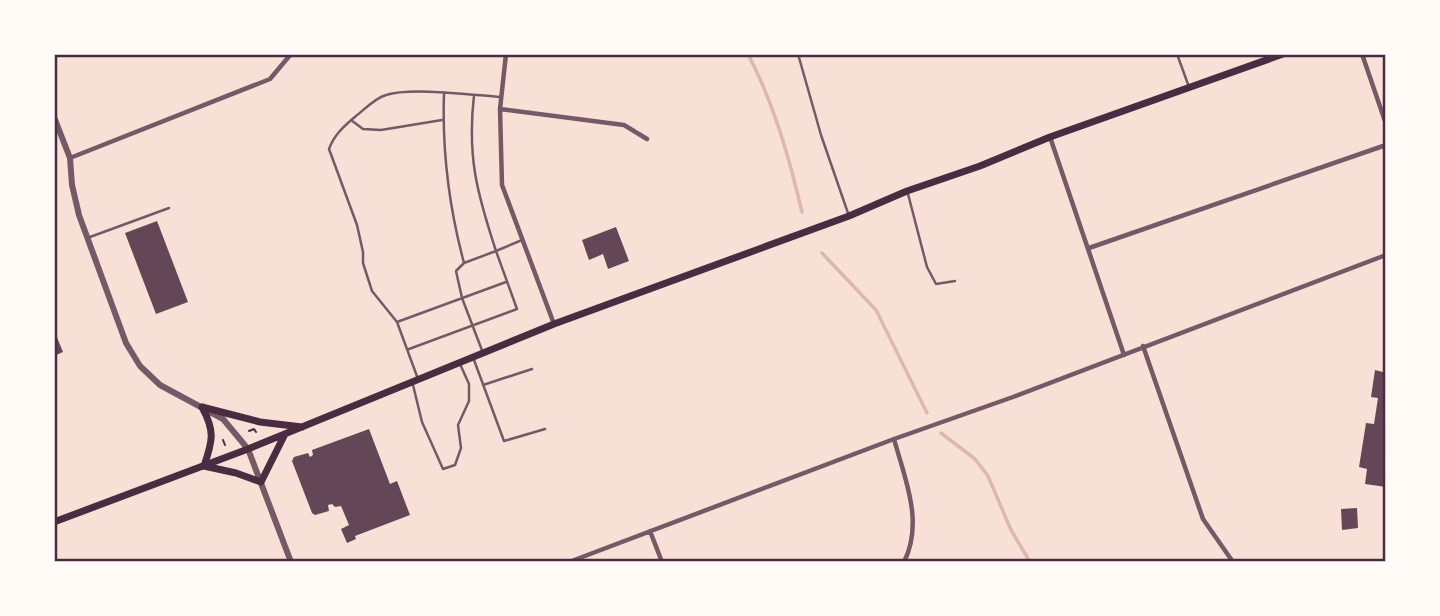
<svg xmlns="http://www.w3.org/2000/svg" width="1440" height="616" font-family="'Space Grotesk',sans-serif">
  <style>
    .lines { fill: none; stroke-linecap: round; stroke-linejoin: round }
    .stream { stroke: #dcb8b0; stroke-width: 3.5 }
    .building { fill: #644757 }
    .path { stroke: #4a2c40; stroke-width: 2 }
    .service { stroke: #755966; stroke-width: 2.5 }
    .minor { stroke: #755966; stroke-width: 4.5 }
    .tertiary { stroke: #755966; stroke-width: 6 }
    .secondary { stroke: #4a2c40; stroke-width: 7 }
    .neatline { fill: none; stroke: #4a2c40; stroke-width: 2.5 }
  </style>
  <rect width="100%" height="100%" fill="#f7e1d7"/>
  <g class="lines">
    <!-- stream -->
    <path class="stream" d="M748,54C774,104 789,157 802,212
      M822,253L876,310L927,413
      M941,433L975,459L988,476L1011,530L1030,562"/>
  </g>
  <!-- building -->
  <path class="building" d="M157,221L188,302L156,314L125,233Z
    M616,227L629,261L608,269L603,254L589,260L582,240Z
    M54,330L63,352L54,356Z
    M1384,365H1386V487L1365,484L1367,469L1359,467L1366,423L1374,424L1378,398L1371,397L1375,370L1383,372Z
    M369,429L390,484L397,481L410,515L355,536L356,539L347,543L341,529L349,525L341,506L335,507L332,504L328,505L329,511L315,515L312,513L292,461L294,457L308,453L310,457L313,455L312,450Z
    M1357,508L1358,528L1342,530L1341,509Z"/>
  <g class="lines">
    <!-- path -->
    <path class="path" d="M249,431L254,429L256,432
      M223,440L225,445"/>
    <!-- service -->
    <path class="service" d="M798,54L821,135L849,216
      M1177,54L1189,87
      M444,94C442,152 449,207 464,263
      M474,95C467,157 477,193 496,251L464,263L456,271L462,298L483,353
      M351,120L363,129L381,130L442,120
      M908,194L927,267L936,284L955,281
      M90,237L169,208
      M397,322L506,282
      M409,349L517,309L496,251L522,240
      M474,360L504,441L545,429
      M418,379L397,322L372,291L363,263V252L357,225L329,149C334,135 344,126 356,116C365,109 375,98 386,95C411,87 472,95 500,97
      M413,385L422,422L443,469L455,465L461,448L458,425L469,401V384L460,364
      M483,385L532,369"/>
    <!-- minor -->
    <path class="minor" d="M506,54L500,109L502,185L554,324
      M1362,54L1386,124
      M500,109L624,125L647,139
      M1050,137L1124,355
      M70,158L270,79L291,54
      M1089,248L1386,145
      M1143,346L1203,519L1233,562
      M894,439C905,479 924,522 904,562
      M650,531L662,562
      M569,562L894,439L1013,397L1386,255"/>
    <!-- tertiary -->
    <path class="tertiary" d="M54,117L70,158L72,185L79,215L126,343L140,366L160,385L223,419L248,449L291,562"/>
    <!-- secondary -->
    <path class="secondary" d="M202,407C215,431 213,440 204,466L236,473L261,482L285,434
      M202,407L260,422L302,427
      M54,522L248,449L554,324L849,216L907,191L980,166L1050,137L1283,54"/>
  </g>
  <!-- border -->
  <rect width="1440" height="616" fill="none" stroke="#fffaf5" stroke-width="112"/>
  <rect x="56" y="56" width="1328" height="504" class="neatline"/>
</svg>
